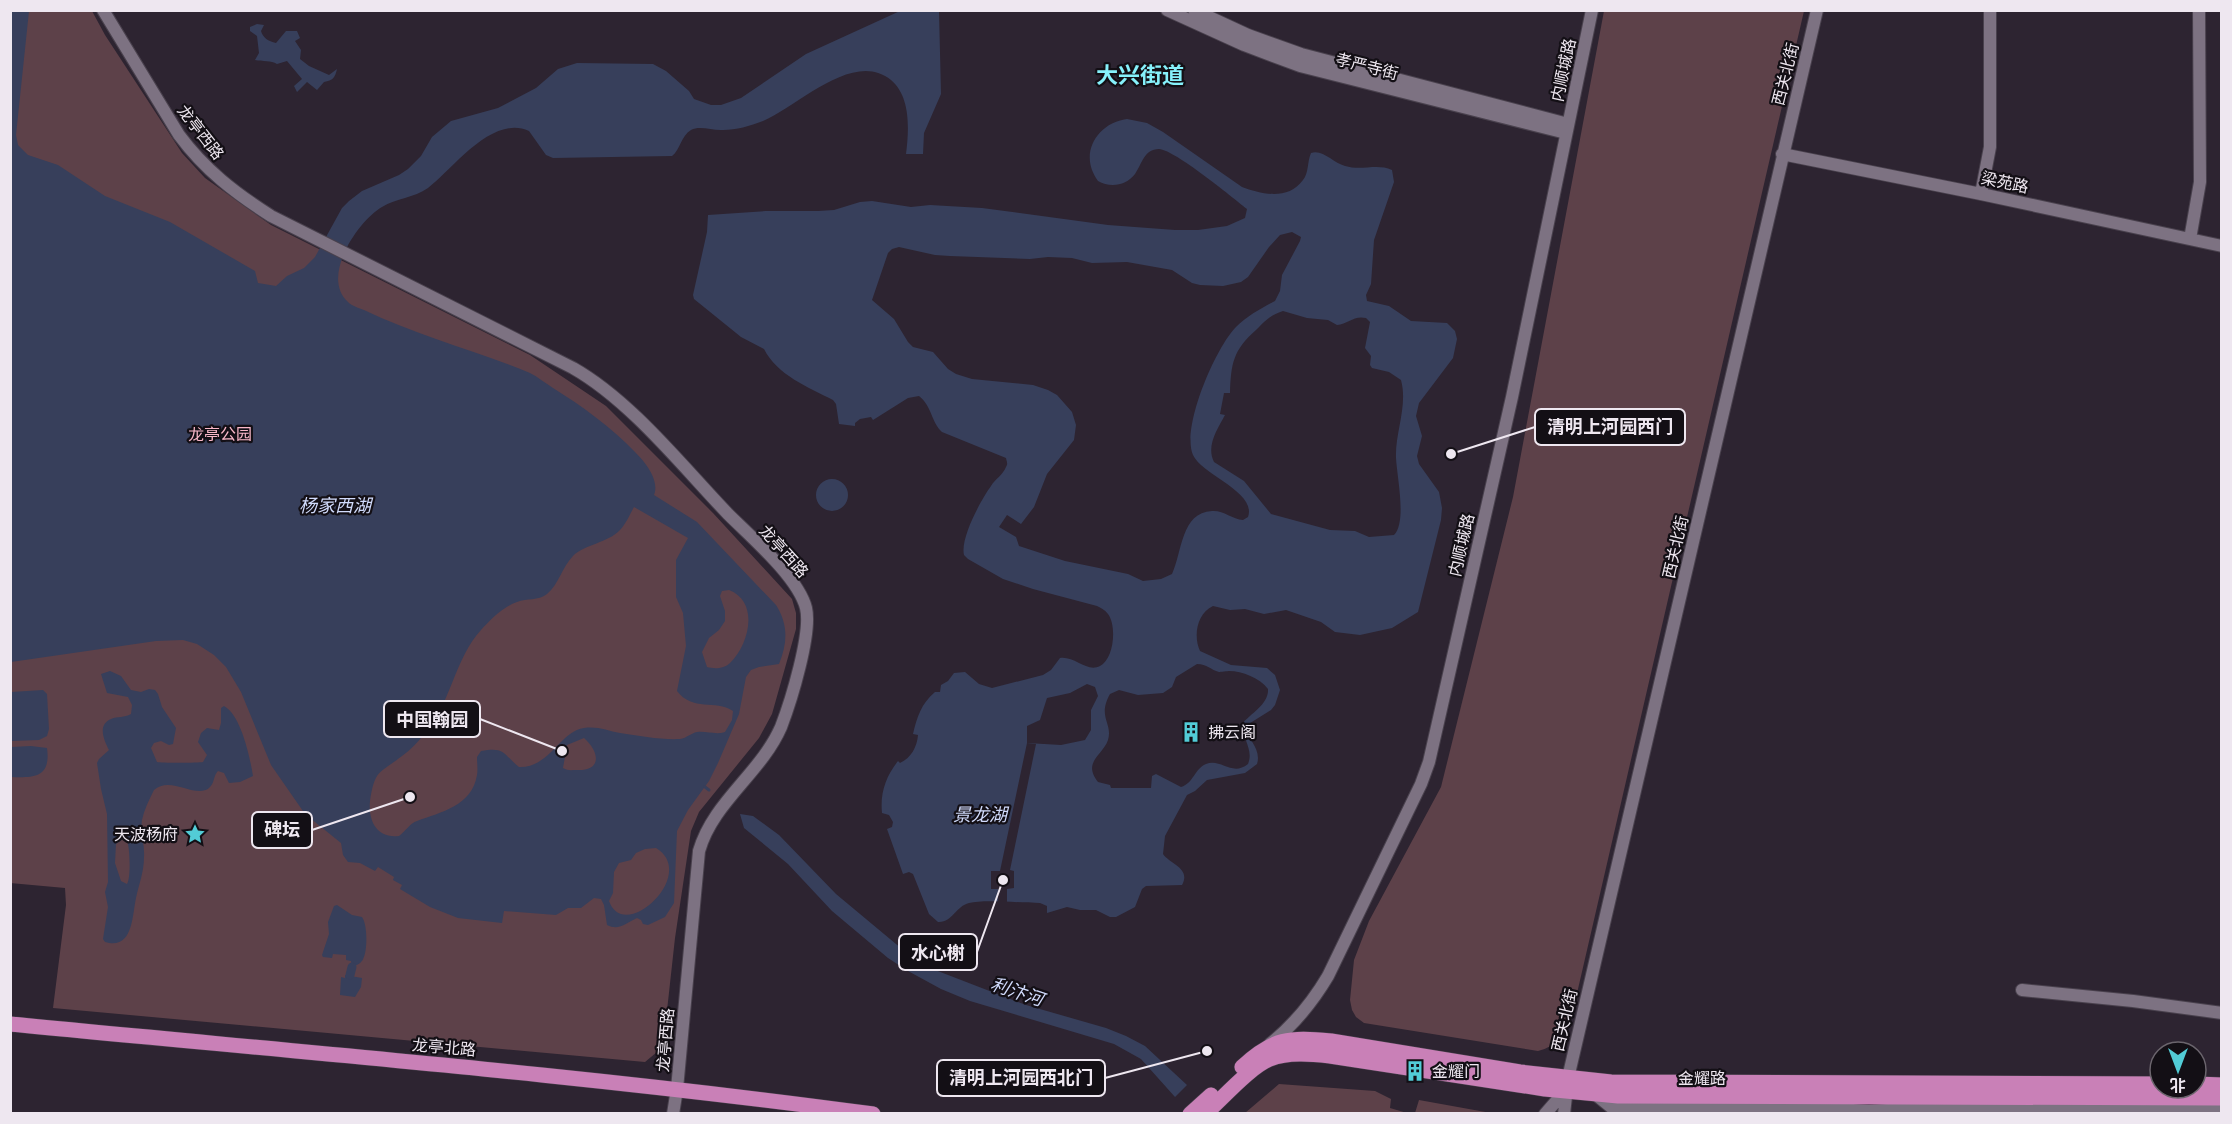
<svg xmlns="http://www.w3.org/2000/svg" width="2232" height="1124" font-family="'Roboto Condensed','Noto Sans SC',sans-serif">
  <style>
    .green { fill: #5d4149 }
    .water { fill: #373f5b; fill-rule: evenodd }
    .pier { fill: #2d2431 }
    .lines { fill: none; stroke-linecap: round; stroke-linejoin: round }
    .stream { stroke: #373f5b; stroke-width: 3 }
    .canal { stroke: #373f5b; stroke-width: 9 }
    .minor-casing { stroke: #49414d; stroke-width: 14 }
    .major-casing { stroke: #49414d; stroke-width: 16 }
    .minor { stroke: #7d7282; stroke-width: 12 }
    .major { stroke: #c980b7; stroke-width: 15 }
    .labels { text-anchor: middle; stroke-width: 4.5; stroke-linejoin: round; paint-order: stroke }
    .street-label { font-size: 16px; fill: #eee7f0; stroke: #130f15 }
    .park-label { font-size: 16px; fill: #f9b8c9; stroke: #130f15 }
    .poi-label { font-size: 16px; fill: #eee7f0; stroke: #130f15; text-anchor: start }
    .water-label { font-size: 18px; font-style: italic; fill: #d1dbfc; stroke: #130f15 }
    .district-label { font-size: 22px; font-weight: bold; fill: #86f1fb; stroke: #130f15 }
    .leader { fill: none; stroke: #eee7f0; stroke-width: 2 }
    .callout-dot { fill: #eee7f0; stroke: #130f15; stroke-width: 2 }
    .callout { fill: #130f15; stroke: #eee7f0; stroke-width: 2 }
    .callout-label { font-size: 18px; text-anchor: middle; font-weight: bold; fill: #eee7f0 }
  </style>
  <rect width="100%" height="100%" fill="#2d2431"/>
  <!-- green -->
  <path class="green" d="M10,11H92L105,35L182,153L205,178L271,225L530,355L606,406L713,513L792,599L796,613V629L772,714L759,738L699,812L691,831L675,938L663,1047L645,1062L53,1008L66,905L65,888L10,883Z
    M1604,11H1804L1572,1015C1567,1035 1557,1046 1538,1051L1364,1023L1356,1017L1352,1010L1350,1000L1354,960L1369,921L1441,787L1513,497Z
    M1279,1084L1375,1091L1391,1099L1390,1108L1407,1113H1245Z
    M1419,1100L1491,1113H1415Z"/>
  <!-- water -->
  <path class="water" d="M11,11H29L16,135L18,145L28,155L58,165L105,196L170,222L255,271L258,283L276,286L287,276L304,268L315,257L342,208L349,201L362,191L399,175L408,169L421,156L432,137L451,121L498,108L536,88L558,69L577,63L653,64L666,71L689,91L694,99L711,105H721L741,98L806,54L900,11H939L941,94L924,133L923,154H906C909,130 911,97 891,80C854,49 798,106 763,121C750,126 736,130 723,130C713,131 700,125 691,130C681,136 680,150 672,156L553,158L546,155L529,131C492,114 452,170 428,188C414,198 396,198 382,207C358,221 320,277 348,302C352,306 359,308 364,310C387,321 411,330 436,339C467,350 499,360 530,373C538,377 545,383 553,388C582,406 611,427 635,452C645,462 660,480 654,495L697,522L776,605C788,624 788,642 779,664L759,667L751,670L746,677L739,714L718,763L709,781L688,810L677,831L674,903L665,917L648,925L643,924L641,920L637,918C626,923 619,931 607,925L604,905L601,899L594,898L581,908H568L556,915L504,911L502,923L458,918L430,907L400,889L402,885L393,880L394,877L378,867L375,871L360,863L348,862L343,855L341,843L305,814L271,765L241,692L226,667L214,655L197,644L183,640L156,641L11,662ZM634,507L688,538L676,560V597L683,613L686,646L677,691C693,712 715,699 733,711L732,720L725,732C716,735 707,731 697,732C691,733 687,738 680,739C662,740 639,736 620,733C608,731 598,726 584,728C559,732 550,768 519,767C502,753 505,747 481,751L477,757C477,763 478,770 477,775C472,806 441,812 417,821C410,823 406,831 399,836C377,839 368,821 370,801C375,769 379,774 402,756C411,750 418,741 425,734C450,705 455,658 481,630C490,620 504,606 517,602C527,598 538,601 547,594C559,584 562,567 573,556C585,544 608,543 620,530C626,524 630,514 634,507ZM729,590C760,602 749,645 730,663C724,669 714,669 707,667L702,652L709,638L719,630L725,621V611L720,596L722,591ZM584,738C599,751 603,771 577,770C571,770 568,771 563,768L567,745ZM656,848C699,874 624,944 609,901L613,893L614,872L619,863L631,860L636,853L645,849Z
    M257,24L264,25L261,31C263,38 268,41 276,43L286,31H297L300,38L295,41L301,50L300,59L309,66L329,75L337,69C335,78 333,80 324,82L317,90L307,82L297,92L294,86L302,79L287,61L277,64C271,60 263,62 255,60L259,53L257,36L250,31V27Z
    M1127,119L1147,123L1163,132L1242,187C1261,194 1288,201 1303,180C1309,173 1307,162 1311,153C1323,149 1333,163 1345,166C1362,171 1377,163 1392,170L1394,182L1374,240L1371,284L1366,295L1367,301L1389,306L1411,321L1447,323L1455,331L1457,339L1453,358L1419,403L1416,416L1422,436L1417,456L1419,464L1439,492L1442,508L1441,520L1418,612L1392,628L1360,635L1335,632L1321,622L1286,610L1264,614L1245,609L1230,610L1213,606C1197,613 1193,636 1200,651L1231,665L1267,668L1275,675L1280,690L1275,705L1271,710L1247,725C1246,740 1262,748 1257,764L1245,773L1207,780L1195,791L1187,795L1165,836L1163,854C1171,865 1191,868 1182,885L1146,886L1142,889L1135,907L1116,917H1110L1096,910H1080L1067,907L1047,913V906L1040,903C1022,903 984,899 969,903C956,906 952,923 938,922L929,914L913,874L909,872L903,874L887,829L892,827L893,822L889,815L882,813C880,793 886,776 898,761L900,763C911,758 917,747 918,735L913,734C917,717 921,704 935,692H940L941,685L948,681L954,673L965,672L979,684L992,688L1043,675L1051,670L1060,658C1075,656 1087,673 1100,666C1114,659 1117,626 1108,614C1105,610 1101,608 1097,606L1033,589L1003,579L968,559L964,555C960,538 981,500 991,486C995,479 1003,475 1006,467C1008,463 1007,463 1006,458L942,432C931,422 932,406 919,396L908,398L873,420L871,417L860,419L855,423V426L839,424L836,404L833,400C808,387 777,375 764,349L741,337L694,299L693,295L707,232L708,215L766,211H818L834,210L860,202L872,201L911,207L930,205L982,208L1108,225L1175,230H1198L1227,226L1245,218L1247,209C1232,197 1175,150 1159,149C1144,149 1142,164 1135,174C1126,186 1110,188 1098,181C1078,154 1097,123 1127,119ZM1292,232L1301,237L1300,241L1282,275L1280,291L1275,301C1262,308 1247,316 1236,327C1216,347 1181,427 1193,455C1202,475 1257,492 1248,517L1243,520C1232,519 1223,510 1212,511C1181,512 1182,553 1172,574L1161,579L1143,581L1128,574L1065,561L1019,546L1016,537L999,527L1007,515L1021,524L1034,507L1047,474L1074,440L1076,425L1072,412L1057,395L1048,390L1033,385L972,379L956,374L948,369L933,352L913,347L908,342L894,319L872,300L888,253L892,249L899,247L935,255L950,256L1030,259L1048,257L1072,258L1092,263L1127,262L1172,270L1192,283L1200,285L1223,286L1241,282L1248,277L1269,247L1280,235ZM1283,311L1307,318L1328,320L1337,325C1348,324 1354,315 1366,318L1370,322L1365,348L1371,356L1370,365L1372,368L1389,372L1401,380C1408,406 1395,432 1396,458C1397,477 1407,522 1394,535L1369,537L1355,531L1330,530L1271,514L1244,481L1214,462C1206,446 1217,430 1225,415L1220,414L1224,393H1230C1231,364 1233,350 1256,330C1266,320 1269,316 1283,311ZM1197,664C1207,664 1211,670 1219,672C1220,672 1228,671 1229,671C1242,671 1260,678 1268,689C1269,704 1251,713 1242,724C1242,738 1254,750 1248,764C1232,777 1221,758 1206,764C1194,769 1194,783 1181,787L1156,774L1152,776L1151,788H1111L1110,785L1098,782C1082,762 1103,755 1108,740C1113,723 1097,717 1110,694L1119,690L1138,695L1163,693L1172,687L1176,677ZM1087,684L1095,687L1098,696L1091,710V730L1085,740L1061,745L1027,743V726L1040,720L1047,698L1070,693Z
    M816 495a16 16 0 1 1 32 0a16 16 0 1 1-32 0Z
    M110,671L121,676L131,690L141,692L149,689L155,690L158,694L162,707L176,728L173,744L169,745L161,741L154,743L151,748L157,762C160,763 198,763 203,762L207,755L198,742L201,733L207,728L219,730L221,723V708L224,706C241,715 250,757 253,776L240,782L229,783L224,773L218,771C213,776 215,783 209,788C196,799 170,775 154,790C149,800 144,810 142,820C140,832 145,845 144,857C144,872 139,884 136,898C132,917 133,950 105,942L103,939L108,907L105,892L108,882L107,814L101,789L97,763L99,759L109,750C104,740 97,725 111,719C118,716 124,718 131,714L132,705L128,697L107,693L101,674ZM123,839L127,840C130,848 131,878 127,884L121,881L115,863L116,844Z
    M43,690L47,694L49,729L47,736L39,740L11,741V692Z
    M31,746L47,748C51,777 35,778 11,777V747Z
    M740,814L753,816L779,835L836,894L914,959L930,968L1026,1005L1106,1028L1126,1036L1145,1046L1187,1085L1175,1097L1141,1059L1114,1044L970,1001L941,989L908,971L888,958L832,911L788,864L744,828Z
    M337,905L352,915L362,917C368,925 368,956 361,962C360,964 354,966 352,967L351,961L346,960V955L333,954L332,958L323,957L322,955L329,934L328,922L334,906Z
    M345,975L362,978L361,987L355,997L340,995L341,977L345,978Z"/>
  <!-- pier -->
  <path class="pier" d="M1027,743L1036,744L1010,870L1014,871V888L1007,889V903H998V889H991V871H1000Z"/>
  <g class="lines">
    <!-- stream -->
    <path class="stream" d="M705,787L709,790"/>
    <!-- canal -->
    <path class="canal" d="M350,975L352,967"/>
    <!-- minor casing -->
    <g class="minor-casing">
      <path id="minor" d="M103,10L179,135C205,170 235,193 271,216L573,368C631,401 682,466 728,514C751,537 798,577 806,608C812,633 791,701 781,727C761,773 713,802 699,851L677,1089L673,1114
        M1167,10L1244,45L1300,66L1566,133
        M1194,10L1248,35L1301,54L1568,124
        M1782,154L1981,194L2222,246
        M1981,194L1990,147V10
        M2190,239L2200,182L2199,10
        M2022,990L2133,1001L2222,1013
        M1270,1044C1295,1024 1312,1003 1328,976L1421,784L1429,762L1512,397L1592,10
        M1595,1094L1611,1107H1804L1869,1111L1941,1107L2222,1110
        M1545,1114L1565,1091
        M1564,1114L1568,1078L1817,10"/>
    </g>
    <!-- major casing -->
    <g class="major-casing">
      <path id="major" d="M10,1024C298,1052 586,1075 873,1114
        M1242,1067C1273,1038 1289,1037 1331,1041L1520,1072L1611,1082L2160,1084
        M2196,1084L2222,1085
        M1190,1114L1211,1095
        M1205,1114C1222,1099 1251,1066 1270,1059C1288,1052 1311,1054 1330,1056L1545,1089L1618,1096L2222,1098"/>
    </g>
    <!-- minor -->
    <use href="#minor" class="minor"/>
    <!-- major -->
    <use href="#major" class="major"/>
  </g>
  <!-- icons -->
  <defs>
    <g id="building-bare" transform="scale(1.62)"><path d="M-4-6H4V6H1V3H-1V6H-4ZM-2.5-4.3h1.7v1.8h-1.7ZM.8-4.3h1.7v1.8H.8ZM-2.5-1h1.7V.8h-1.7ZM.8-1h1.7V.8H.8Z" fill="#52ccd6" stroke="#130f15" stroke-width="2.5" paint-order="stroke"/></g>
    <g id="sight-bare" transform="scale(1.62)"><path d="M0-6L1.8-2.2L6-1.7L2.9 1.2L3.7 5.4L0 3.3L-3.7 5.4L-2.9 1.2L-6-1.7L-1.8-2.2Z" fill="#52ccd6" stroke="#130f15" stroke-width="2.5" paint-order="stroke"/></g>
  </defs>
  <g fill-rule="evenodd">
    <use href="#building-bare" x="1191" y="732"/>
    <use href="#sight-bare" x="195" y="834"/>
    <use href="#building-bare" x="1415" y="1071"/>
  </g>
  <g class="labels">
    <!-- street labels -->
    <g class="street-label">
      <text transform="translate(1367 66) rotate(14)" y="6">孝严寺街</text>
      <text transform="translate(1563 70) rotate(-78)" y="6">内顺城路</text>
      <text transform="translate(1785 74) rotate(-76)" y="6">西关北街</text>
      <text transform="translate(201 132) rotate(52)" y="6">龙亭西路</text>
      <text transform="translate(2005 182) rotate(12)" y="6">梁苑路</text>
      <text transform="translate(1461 545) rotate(-77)" y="6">内顺城路</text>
      <text transform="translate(1675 547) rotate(-77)" y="6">西关北街</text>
      <text transform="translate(784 551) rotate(48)" y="6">龙亭西路</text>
      <text transform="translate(1564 1020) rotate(-77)" y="6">西关北街</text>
      <text transform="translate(665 1040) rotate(-85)" y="6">龙亭西路</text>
      <text transform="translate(444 1047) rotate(5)" y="6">龙亭北路</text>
      <text x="1702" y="1084">金耀路</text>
    </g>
    <!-- park labels -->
    <g class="park-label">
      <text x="220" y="440">龙亭公园</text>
    </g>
    <!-- poi labels -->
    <g class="poi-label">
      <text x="1208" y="738">拂云阁</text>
      <text x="178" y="840" text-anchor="end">天波杨府</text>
      <text x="1432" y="1077">金耀门</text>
    </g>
    <!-- water labels -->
    <g class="water-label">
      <text x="335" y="512">杨家西湖</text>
      <text x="980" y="821">景龙湖</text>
      <text transform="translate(1017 992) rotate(18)" y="6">利汴河</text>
    </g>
    <!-- district labels -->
    <g class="district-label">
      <text x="1140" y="83">大兴街道</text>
    </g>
  </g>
  <!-- callouts -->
  <path class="leader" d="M1451 454L1535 427M562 751L480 719M410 797L312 830M1003 880L977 952M1207 1051L1105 1078"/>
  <g class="callout-dot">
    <circle cx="1451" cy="454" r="6"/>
    <circle cx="562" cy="751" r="6"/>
    <circle cx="410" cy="797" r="6"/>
    <circle cx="1003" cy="880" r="6"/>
    <circle cx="1207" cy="1051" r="6"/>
  </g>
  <g class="callout">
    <rect x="1535" y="409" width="150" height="36" rx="6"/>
    <rect x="384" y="701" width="96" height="36" rx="6"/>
    <rect x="252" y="812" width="60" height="36" rx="6"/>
    <rect x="899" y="934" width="78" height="36" rx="6"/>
    <rect x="937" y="1060" width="168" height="36" rx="6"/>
  </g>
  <g class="callout-label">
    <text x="1610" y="433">清明上河园西门</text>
    <text x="432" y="726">中国翰园</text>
    <text x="282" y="836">碑坛</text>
    <text x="938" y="959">水心榭</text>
    <text x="1021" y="1084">清明上河园西北门</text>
  </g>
  <!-- border -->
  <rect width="2232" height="1124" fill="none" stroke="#eee7f0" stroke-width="24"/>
  <!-- north arrow -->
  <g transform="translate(2178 1070) rotate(180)"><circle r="28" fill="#130f15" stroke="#6b656d" stroke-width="1.5"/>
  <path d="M0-4.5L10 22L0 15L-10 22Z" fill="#52ccd6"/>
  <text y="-9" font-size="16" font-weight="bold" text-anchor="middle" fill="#eee7f0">北</text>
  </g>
</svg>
